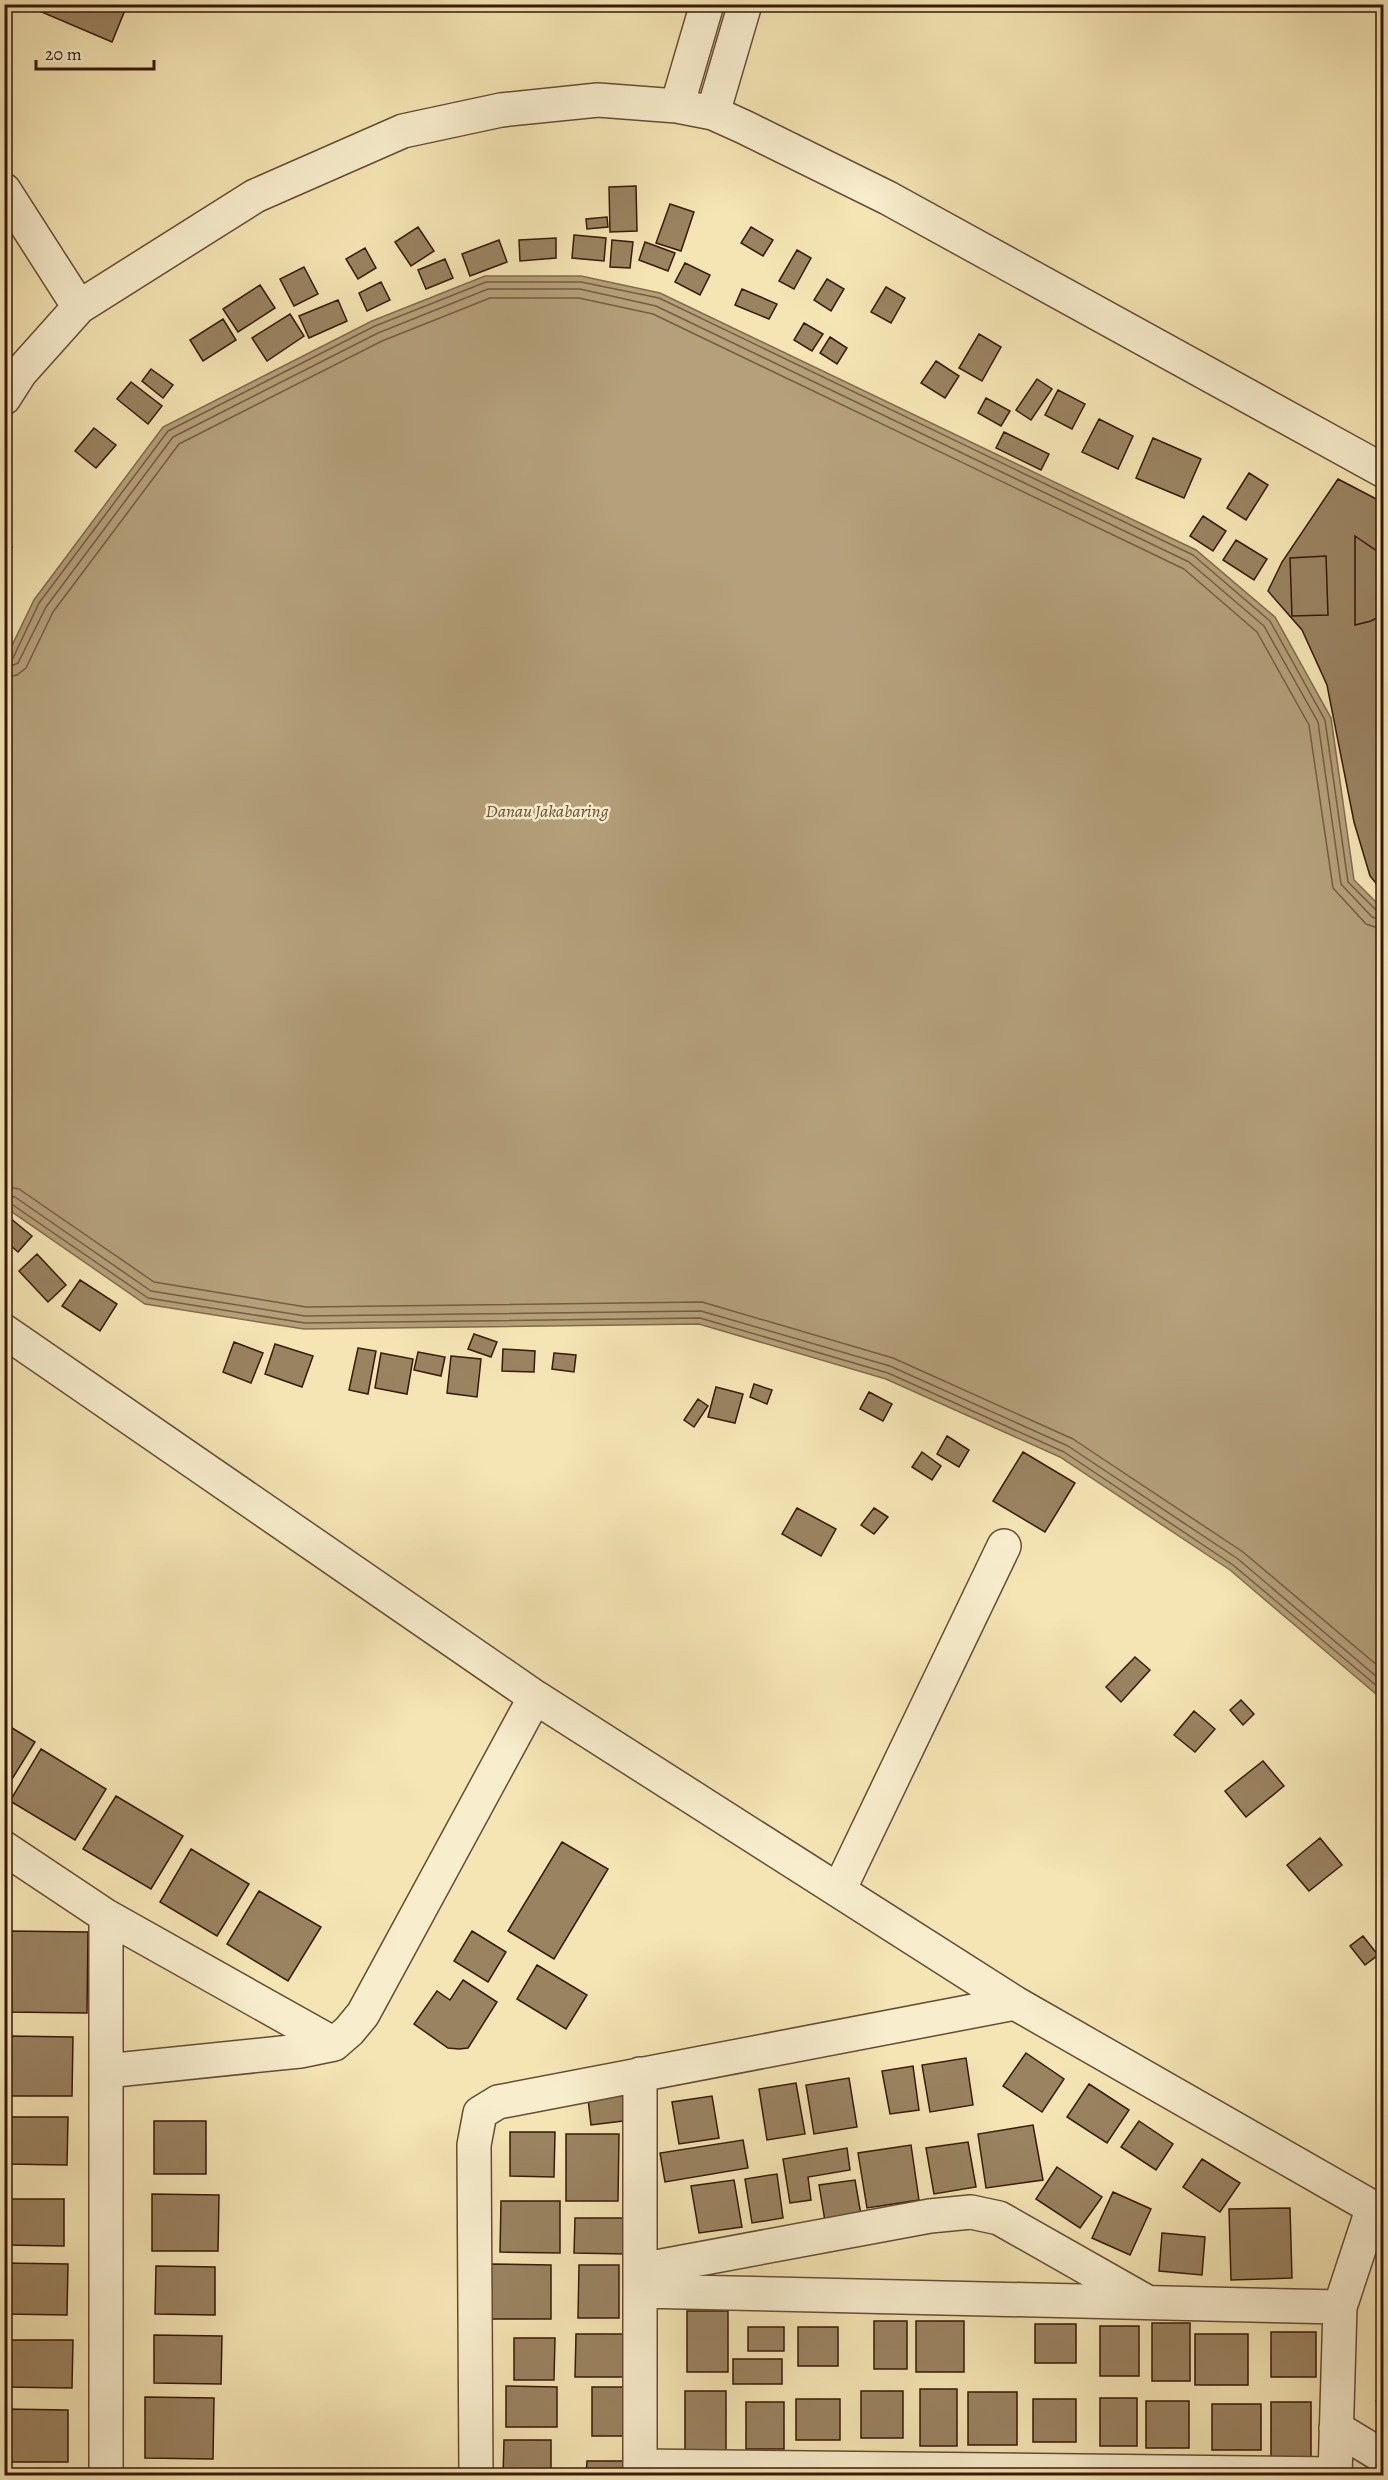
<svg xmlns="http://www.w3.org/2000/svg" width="1388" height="2480" font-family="Alegreya,serif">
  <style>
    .water { fill: #b4a07a; stroke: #826a4c; stroke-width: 1.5 }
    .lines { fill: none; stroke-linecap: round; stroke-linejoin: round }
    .shore { stroke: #765c41; stroke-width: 1.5 }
    .building { fill: #9a8361; stroke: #371908; stroke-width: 1.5 }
    .minor-casing { stroke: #664c33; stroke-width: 36 }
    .minor { stroke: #f8eece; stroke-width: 33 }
    .labels { text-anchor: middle; stroke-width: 5; stroke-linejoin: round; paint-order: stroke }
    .water-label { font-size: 18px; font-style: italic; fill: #694f36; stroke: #f8eece }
  </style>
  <rect width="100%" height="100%" fill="#f5e5b4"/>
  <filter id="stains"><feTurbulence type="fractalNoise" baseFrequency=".00333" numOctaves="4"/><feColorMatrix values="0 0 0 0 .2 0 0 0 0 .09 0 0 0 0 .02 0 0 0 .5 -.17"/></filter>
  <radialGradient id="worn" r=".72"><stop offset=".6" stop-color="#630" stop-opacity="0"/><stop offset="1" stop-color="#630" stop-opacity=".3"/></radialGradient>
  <!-- water -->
  <path class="water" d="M485,276H581L660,293L1196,550L1275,617L1331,718L1354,880L1383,909V1700L1230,1570L1060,1457L886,1379L699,1324L304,1329L145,1304L5,1207V660L34,600L163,427L372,321Z"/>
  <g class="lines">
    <!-- shore -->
    <path class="shore" d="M4,661L13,658L39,603L168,431L375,326L486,282H581L659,298L1193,555L1270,621L1325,720L1348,882L1377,911L1384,913
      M4,669L18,663L46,607L173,437L378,333L488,289H580L656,306L1189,562L1264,626L1318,722L1341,884L1372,917L1384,921
      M4,678L17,675L26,668L53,612L179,444L382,341L490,298H579L653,314L1184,569L1257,632L1309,725L1333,888L1366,924L1384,930
      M4,1186L19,1189L154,1282L306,1307L702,1302L893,1358L1073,1439L1243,1552L1384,1671
      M4,1195L15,1197L151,1291L305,1316L701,1311L890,1366L1068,1446L1238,1559L1384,1683
      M4,1202L10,1203L148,1298L305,1323L700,1318L888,1373L1064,1452L1233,1565L1384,1692"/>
  </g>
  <!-- building -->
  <path class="building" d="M23,4H113L125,10L112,42Z
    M636,186L637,231L610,232L609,187Z
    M670,204L694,212L681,251L656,243Z
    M607,217L608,227L587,229L586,219Z
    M418,227L434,251L411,266L395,242Z
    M751,227L773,240L763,256L741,243Z
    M574,235L606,238L604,261L572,258Z
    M556,238V258L520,261L519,240Z
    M499,240L507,262L470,276L462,254Z
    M612,240L633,242L630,268L610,267Z
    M645,242L675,253L668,271L639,260Z
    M365,248L376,268L358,279L346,259Z
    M797,250L811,258L794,289L779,281Z
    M445,259L453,278L426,289L418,270Z
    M685,263L710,275L700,295L675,282Z
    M304,267L318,294L294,306L280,279Z
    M827,279L844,289L831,311L814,300Z
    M381,282L390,300L367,311L359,293Z
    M260,285L275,308L238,332L223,309Z
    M886,287L905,298L891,323L871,312Z
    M742,289L777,304L769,319L735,305Z
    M338,300L347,321L309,338L299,316Z
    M290,314L304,336L267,361L252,338Z
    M223,319L236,340L203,361L190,340Z
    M804,323L823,334L812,351L794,340Z
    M979,334L1001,347L982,381L959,368Z
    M830,337L847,348L837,364L820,353Z
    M936,361L959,376L945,398L921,383Z
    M151,369L173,385L163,398L142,381Z
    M1037,379L1052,389L1031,420L1016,410Z
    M131,382L162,406L148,424L117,399Z
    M1058,390L1085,404L1072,429L1045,415Z
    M986,398L1010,411L1001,426L978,413Z
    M1099,419L1133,436L1118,469L1082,452Z
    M94,428L116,445L96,468L75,451Z
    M1004,432L1049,454L1041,470L996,448Z
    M1153,438L1201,459L1184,498L1136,478Z
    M1249,473L1268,485L1246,520L1227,508Z
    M1338,479L1384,503V893L1370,876L1354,822L1327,685L1302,630L1268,591L1282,562Z
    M1203,516L1226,531L1213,551L1190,536Z
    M1355,536L1384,556V614L1371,621L1355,625Z
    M1236,540L1267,559L1254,580L1223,560Z
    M4,543L12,547L4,562Z
    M1326,556L1328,615L1292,616L1290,558Z
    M4,1213L32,1236L18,1252L4,1240Z
    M37,1254L66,1285L48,1302L19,1271Z
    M80,1280L117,1304L100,1331L62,1306Z
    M474,1334L497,1342L491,1357L468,1349Z
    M234,1342L263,1353L251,1383L223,1372Z
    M275,1344L313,1356L302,1387L265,1374Z
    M358,1348L376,1351L368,1394L349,1390Z
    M503,1349L535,1351L534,1372L502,1371Z
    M418,1352L445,1357L441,1376L414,1370Z
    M381,1353L413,1359L407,1394L375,1388Z
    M554,1353L576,1355L574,1372L552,1369Z
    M451,1356L481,1359L477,1397L447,1393Z
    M754,1384L772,1390L767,1404L750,1397Z
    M716,1387L743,1394L735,1423L708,1417Z
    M869,1392L892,1404L883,1421L860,1409Z
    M698,1399L708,1406L694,1427L684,1420Z
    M947,1436L969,1450L959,1467L937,1454Z
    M922,1452L941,1466L932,1480L912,1467Z
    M1023,1452L1075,1483L1045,1532L993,1501Z
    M797,1508L836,1529L821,1556L782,1534Z
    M874,1508L888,1517L874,1534L861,1525Z
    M1135,1657L1150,1670L1121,1702L1106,1687Z
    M1241,1700L1254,1714L1243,1725L1230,1710Z
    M1194,1711L1215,1729L1195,1752L1174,1735Z
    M4,1723L35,1742L4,1792Z
    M41,1749L106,1789L75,1840L10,1801Z
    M1263,1761L1284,1786L1246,1817L1225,1791Z
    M116,1796L183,1836L151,1889L83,1849Z
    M1320,1838L1342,1865L1309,1891L1287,1865Z
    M562,1842L608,1869L554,1959L508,1931Z
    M191,1849L249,1884L217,1936L160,1902Z
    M259,1891L321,1927L288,1981L227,1944Z
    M8,1931L88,1932L87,2013L8,2012Z
    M472,1931L506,1952L488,1982L454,1961Z
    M1363,1936L1378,1955L1365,1965L1350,1946Z
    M537,1965L587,1995L566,2029L517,1999Z
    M463,1980L497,2002L468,2048L459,2049L448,2048L414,2024L437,1991L450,2000Z
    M8,2036L73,2037L72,2096H8Z
    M1026,2053L1064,2079L1042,2112L1003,2086Z
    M966,2058L973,2105L930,2112L922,2065Z
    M913,2066L919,2110L890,2114L882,2071Z
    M849,2078L857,2127L814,2134L806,2085Z
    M796,2083L805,2134L767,2140L759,2089Z
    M1089,2084L1129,2110L1107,2143L1067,2117Z
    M628,2095L631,2120L591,2125L588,2099Z
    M712,2096L719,2138L679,2144L672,2102Z
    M6,2117H68L67,2165L6,2164Z
    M154,2121H206V2174H154Z
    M1139,2121L1173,2144L1156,2170L1121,2147Z
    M1033,2125L1043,2180L986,2188L978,2134Z
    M510,2132H555L554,2177L510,2176Z
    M566,2134H619L618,2201H566Z
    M743,2140L748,2168L665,2182L660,2153Z
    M968,2142L976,2187L934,2194L926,2148Z
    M911,2145L919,2200L867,2208L858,2153Z
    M847,2148L850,2170L808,2177L811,2200L790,2203L783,2159Z
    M1202,2159L1240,2183L1220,2212L1183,2187Z
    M1057,2167L1102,2197L1080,2228L1036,2199Z
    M777,2174L783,2218L752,2223L745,2179Z
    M734,2180L742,2227L699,2233L691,2186Z
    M855,2180L861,2215L825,2221L819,2185Z
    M1113,2192L1151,2209L1130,2255L1092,2238Z
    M152,2194L219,2195L218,2251H152Z
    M4,2199H64V2246L4,2245Z
    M501,2201H560V2253L500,2252Z
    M1290,2208L1292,2278L1231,2280L1229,2209Z
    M575,2218H627V2254L574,2253Z
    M1162,2233L1205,2237L1202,2275L1159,2271Z
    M4,2263L68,2264L67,2315L4,2314Z
    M491,2264L551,2265V2319H491Z
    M579,2265H619V2318H578Z
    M156,2266L215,2267V2315L155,2314Z
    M687,2311H728V2372H687Z
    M874,2321H907V2369H874Z
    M916,2321H964V2372H916Z
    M1152,2323H1190V2381H1152Z
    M1035,2324H1076V2363H1035Z
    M1100,2326H1139V2376H1100Z
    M748,2327H784V2351H748Z
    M798,2327H838V2366H798Z
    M1271,2332H1316V2377H1271Z
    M576,2334H630L629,2377H575Z
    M1195,2334H1248V2385H1195Z
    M154,2335L222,2336L221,2384L154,2383Z
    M514,2338H555L554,2380H514Z
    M4,2340H73L72,2388L4,2387Z
    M733,2359H782V2384H733Z
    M506,2386L557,2387V2427H506Z
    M592,2387H629V2436H592Z
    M920,2389H957V2446H920Z
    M685,2391H726V2453H685Z
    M861,2391H903V2438H861Z
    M1384,2391V2406L1376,2401Z
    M968,2392H1017V2445H968Z
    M145,2397L214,2398L213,2459L145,2458Z
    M1100,2398H1137V2446H1100Z
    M796,2399H840V2440H796Z
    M1033,2399H1076V2442H1033Z
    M1146,2401H1189V2448H1146Z
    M746,2402H784V2449H746Z
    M1271,2402H1311V2458H1271Z
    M1212,2404H1261V2450H1212Z
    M4,2409L68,2410V2462H4Z
    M504,2440H551V2476H503Z
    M587,2461H627V2476H586Z"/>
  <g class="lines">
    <!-- minor casing -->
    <g class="minor-casing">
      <path id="minor" d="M677,106L707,4
        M713,113L745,4
        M4,190L79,307
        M4,398L20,373L79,307L255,196L403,131L501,110L598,100L677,106L713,113L744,127L888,198L1384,471
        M4,1331L535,1697L1015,2003L1384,2214
        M4,1848L106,1916L334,2044
        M839,1890L1004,1546
        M106,2071L300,2051L334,2044L349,2031L363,2014L535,1697
        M640,2074V2476
        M640,2270L930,2216L971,2212L999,2218L1147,2302
        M640,2291L1340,2307
        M1336,2428L1384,2457
        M640,2466L1335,2474
        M106,2476V1916
        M476,2476L474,2145L480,2113L498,2102L1015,2003
        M1335,2476L1340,2307L1373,2207"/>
    </g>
    <!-- minor -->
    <use href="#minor" class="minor"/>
  </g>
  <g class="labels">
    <!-- water labels -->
    <g class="water-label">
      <text x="547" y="817">Danau Jakabaring</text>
    </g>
  </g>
  <!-- margin -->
  <rect width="1388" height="2480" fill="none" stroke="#f5e5b4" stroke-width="24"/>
  <rect x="6" y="6" width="1376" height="2468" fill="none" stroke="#371908" stroke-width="3"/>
  <rect x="12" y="12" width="1364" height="2456" fill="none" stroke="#371908" stroke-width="1.5"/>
  <!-- scale -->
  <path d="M36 60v9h118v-9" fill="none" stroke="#371908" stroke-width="3"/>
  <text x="45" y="60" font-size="18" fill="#371908" stroke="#f8eece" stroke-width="4.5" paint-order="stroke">20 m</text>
  <rect width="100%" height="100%" filter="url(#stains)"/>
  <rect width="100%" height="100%" fill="url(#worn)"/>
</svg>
